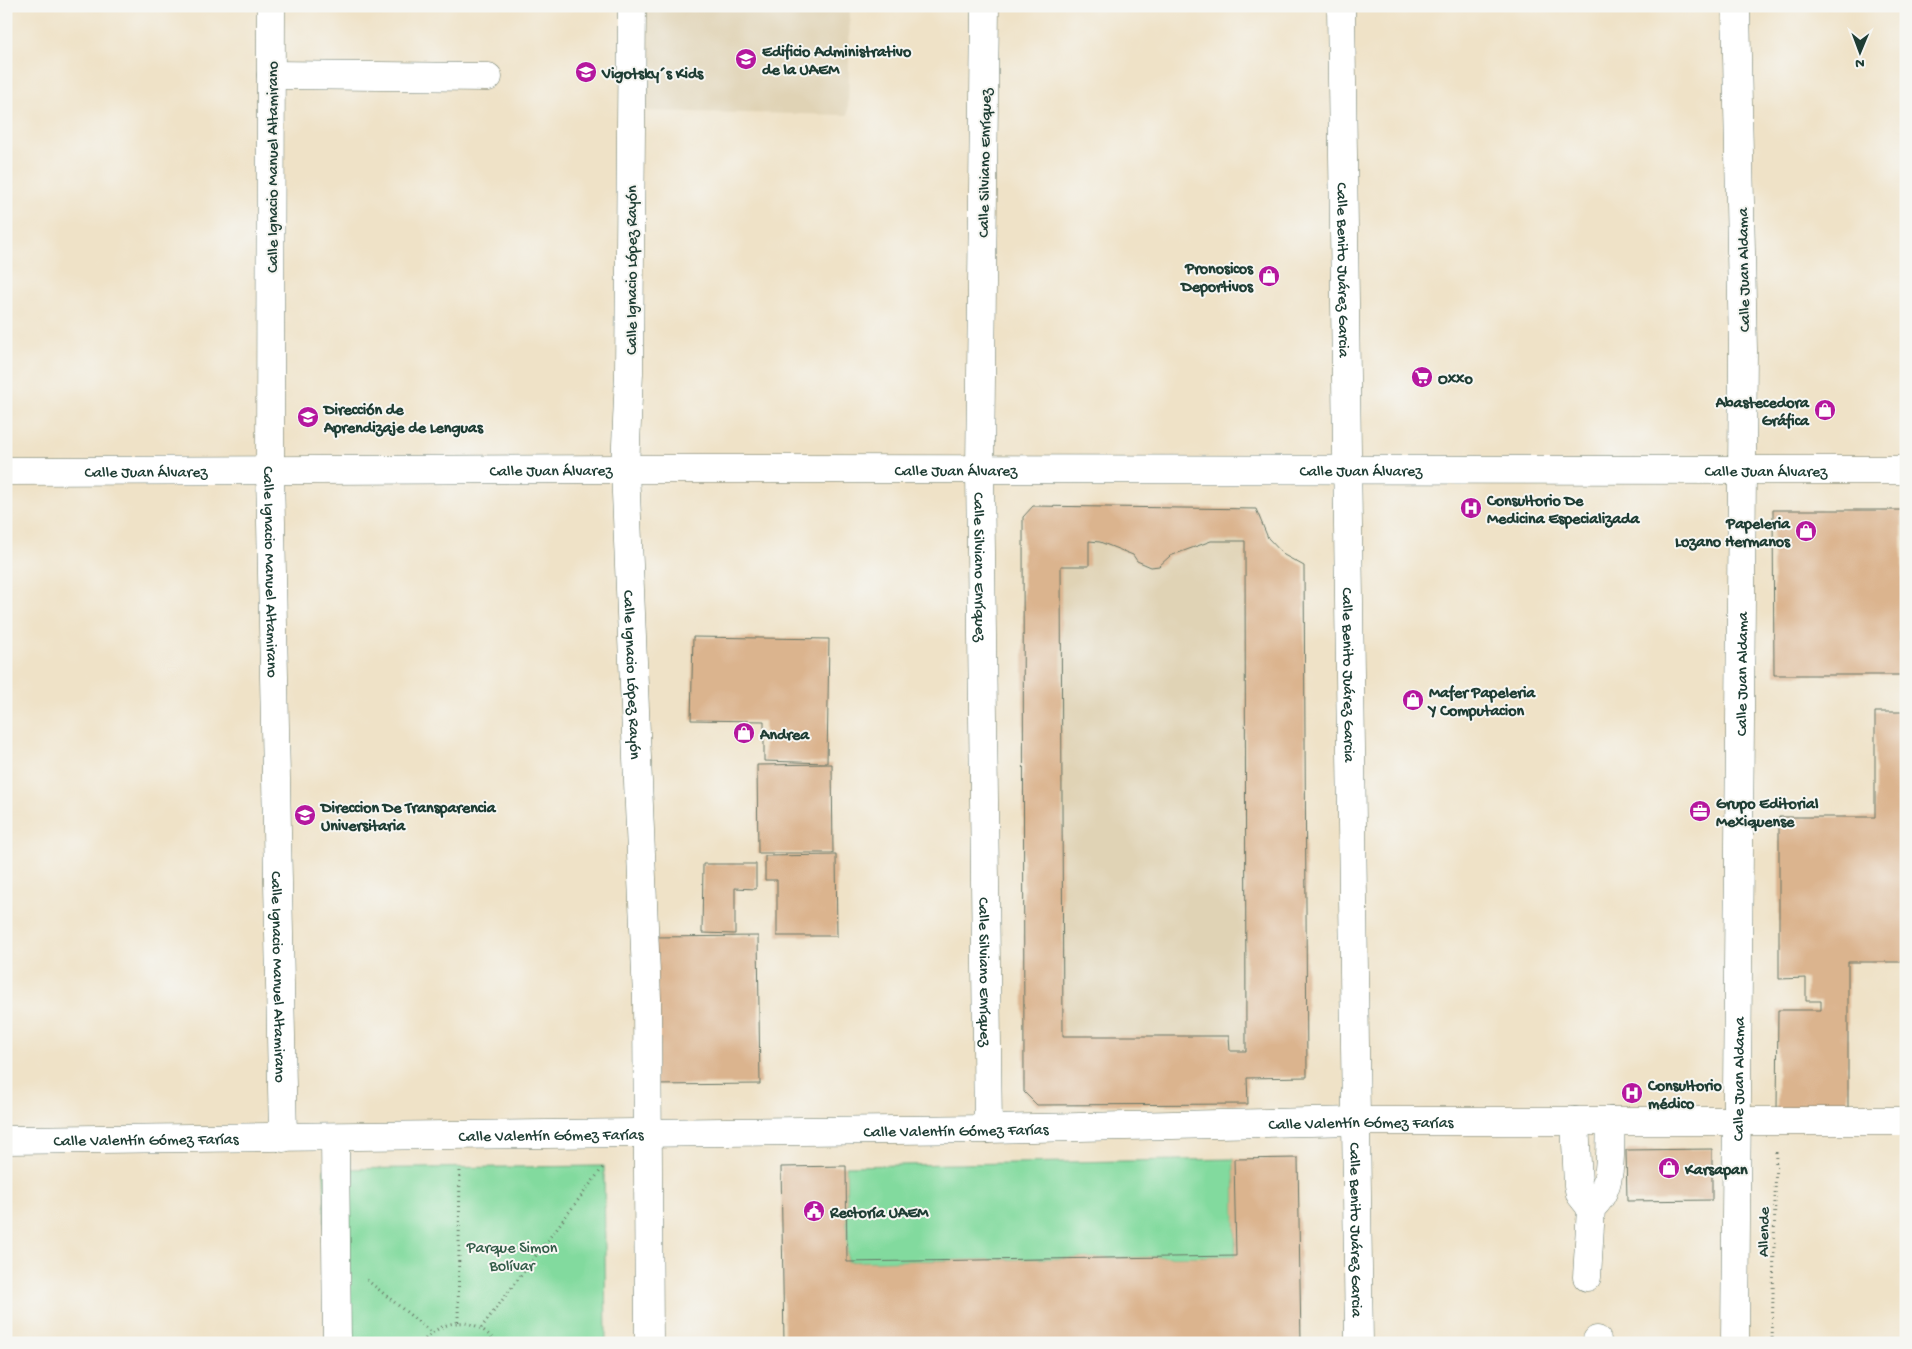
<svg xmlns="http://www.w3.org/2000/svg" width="1912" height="1349" font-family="'Gochi Hand',sans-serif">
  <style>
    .built { fill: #e0d3b5 }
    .green { fill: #82da9e; stroke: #508c69 }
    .building { fill: #dbb48e; fill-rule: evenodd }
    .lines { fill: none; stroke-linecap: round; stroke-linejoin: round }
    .minor-casing { stroke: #687767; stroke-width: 29 }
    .major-casing { stroke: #687767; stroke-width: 29 }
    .path { stroke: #687767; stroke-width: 3; stroke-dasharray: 1 4; stroke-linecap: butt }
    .minor { stroke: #fff; stroke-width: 28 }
    .major { stroke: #fff; stroke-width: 28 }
    .labels { text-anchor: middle; stroke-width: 4; stroke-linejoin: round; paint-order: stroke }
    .poi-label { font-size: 16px; font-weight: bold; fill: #1f3d34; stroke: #f6f6f2; text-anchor: start }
    .street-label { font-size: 16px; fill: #1f3d34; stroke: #f6f6f2 }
    .park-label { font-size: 16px; fill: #335c49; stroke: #f6f6f2 }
  </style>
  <rect width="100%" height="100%" fill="#f6f6f2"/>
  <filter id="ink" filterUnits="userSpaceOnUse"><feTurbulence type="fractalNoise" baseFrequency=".02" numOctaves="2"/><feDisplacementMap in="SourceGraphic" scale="10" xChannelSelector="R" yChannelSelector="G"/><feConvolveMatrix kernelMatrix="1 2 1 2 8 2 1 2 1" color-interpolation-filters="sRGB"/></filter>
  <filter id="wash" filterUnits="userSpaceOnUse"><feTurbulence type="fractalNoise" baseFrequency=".0096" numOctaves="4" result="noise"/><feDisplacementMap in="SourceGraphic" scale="20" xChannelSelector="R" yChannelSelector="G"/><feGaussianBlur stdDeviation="1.12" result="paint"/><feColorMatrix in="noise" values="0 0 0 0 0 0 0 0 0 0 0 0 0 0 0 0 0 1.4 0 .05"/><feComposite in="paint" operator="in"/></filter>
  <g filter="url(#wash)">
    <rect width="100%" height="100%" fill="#efe2c7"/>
    <!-- built -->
    <path class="built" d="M643,6H850L848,115L642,111Z
      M1033,506L1256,509L1268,538L1284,555L1247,1078L1248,1104L1037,1105L1024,1095L1023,517Z"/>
    <!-- green -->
    <path class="green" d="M1234,1159L1236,1256L847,1262L846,1166Z
      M604,1166L606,1343H327L324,1169Z"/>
    <g id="blocks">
      <!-- building -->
      <path class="building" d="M1033,506L1256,509L1268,538L1284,555L1304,566L1307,1077L1247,1078L1248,1104L1037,1105L1024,1092L1023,517ZM1089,541L1100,542L1133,555L1137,561L1151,567L1159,566L1170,556L1211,541H1245L1246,1051H1230L1229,1036H1063L1061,566H1089Z
        M1773,510H1902L1903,675H1774Z
        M693,637L829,639L827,763L764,761V721L691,720Z
        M1875,712H1906V962H1848V1109H1777L1778,1010H1821V1001H1806V978L1779,979V817H1875Z
        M832,764L833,853H758L757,765Z
        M836,855L837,936H777V880H765V856Z
        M703,864H756V889L735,888V934L702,933Z
        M758,936L760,1084L653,1085L652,937Z
        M1712,1149V1200L1627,1201L1626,1150Z
        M1298,1158L1301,1343H784L781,1167L846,1166L847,1262L1236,1256L1234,1159Z"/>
    </g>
  </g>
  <g filter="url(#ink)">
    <use href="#blocks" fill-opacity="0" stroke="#687767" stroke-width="1"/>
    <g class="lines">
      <!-- minor casing -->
      <g class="minor-casing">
        <g id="minor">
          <path id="s1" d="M271,6L270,471L283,1138"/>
          <path id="s2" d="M985,6L980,470L988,1129"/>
          <path d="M271,75L488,77"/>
          <path id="s3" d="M6,471L625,469L1906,470"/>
          <path d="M1575,1121L1578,1185L1580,1194L1591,1208"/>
          <path d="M335,1138L337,1343"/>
          <path d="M1587,1277L1591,1208C1615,1188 1609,1150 1611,1121"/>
          <path d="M1597,1343V1340"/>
          <path id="s4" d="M1735,1343L1743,350L1736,6"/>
        </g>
      </g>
      <!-- major casing -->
      <g class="major-casing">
        <g id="major">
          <path id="s5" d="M632,6L629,373L625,469L647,998L649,1343"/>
          <path id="s6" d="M1341,6L1359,1343"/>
          <path id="s7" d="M6,1140L988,1129L1358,1121H1906"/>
        </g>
      </g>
      <!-- path -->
      <path class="path" d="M367,1280L431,1332
        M458,1322L460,1168
        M481,1328L604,1166
        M422,1343C443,1317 476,1315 496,1343
        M1772,1343L1776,1151"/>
      <!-- minor -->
      <use href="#minor" class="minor"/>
      <!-- major -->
      <use href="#major" class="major"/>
    </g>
  </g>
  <!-- icons -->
  <defs>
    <g id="university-disc" transform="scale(1.125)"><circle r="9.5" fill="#b5179e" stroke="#f6f6f2"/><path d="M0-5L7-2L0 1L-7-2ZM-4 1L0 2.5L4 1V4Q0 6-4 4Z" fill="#fff"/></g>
    <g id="school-disc" transform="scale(1.125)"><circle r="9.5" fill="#b5179e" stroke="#f6f6f2"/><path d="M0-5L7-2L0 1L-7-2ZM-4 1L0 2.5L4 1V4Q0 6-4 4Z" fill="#fff"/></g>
    <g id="shop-disc" transform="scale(1.125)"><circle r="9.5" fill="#b5179e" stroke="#f6f6f2"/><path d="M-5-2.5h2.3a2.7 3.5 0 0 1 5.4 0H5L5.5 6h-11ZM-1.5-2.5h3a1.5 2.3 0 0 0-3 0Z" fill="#fff"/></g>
    <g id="supermarket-disc" transform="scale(1.125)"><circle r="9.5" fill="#b5179e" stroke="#f6f6f2"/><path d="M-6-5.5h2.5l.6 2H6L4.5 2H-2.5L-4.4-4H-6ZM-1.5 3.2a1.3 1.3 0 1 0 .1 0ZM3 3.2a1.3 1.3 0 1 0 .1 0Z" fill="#fff"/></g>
    <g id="hospital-disc" transform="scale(1.125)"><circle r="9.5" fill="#b5179e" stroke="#f6f6f2"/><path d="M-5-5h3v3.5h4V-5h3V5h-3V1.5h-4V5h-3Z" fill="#fff"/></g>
    <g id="office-disc" transform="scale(1.125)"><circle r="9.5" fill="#b5179e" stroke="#f6f6f2"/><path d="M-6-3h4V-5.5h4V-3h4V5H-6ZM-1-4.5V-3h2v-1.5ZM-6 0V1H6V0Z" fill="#fff"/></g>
    <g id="civic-disc" transform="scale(1.125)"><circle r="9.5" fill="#b5179e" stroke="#f6f6f2"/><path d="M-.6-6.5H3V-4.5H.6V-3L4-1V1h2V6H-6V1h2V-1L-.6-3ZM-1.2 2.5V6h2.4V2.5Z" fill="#fff"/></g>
  </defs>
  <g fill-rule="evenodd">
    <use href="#university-disc" x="746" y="59"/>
    <use href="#school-disc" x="586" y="72"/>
    <use href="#shop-disc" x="1269" y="276"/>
    <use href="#supermarket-disc" x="1422" y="377"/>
    <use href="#shop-disc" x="1825" y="410"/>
    <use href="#school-disc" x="308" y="417"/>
    <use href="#hospital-disc" x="1471" y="508"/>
    <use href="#shop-disc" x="1806" y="531"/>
    <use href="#shop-disc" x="1413" y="700"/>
    <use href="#shop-disc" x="744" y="733"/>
    <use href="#office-disc" x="1700" y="811"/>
    <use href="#university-disc" x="305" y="815"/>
    <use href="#hospital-disc" x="1632" y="1093"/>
    <use href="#shop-disc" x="1669" y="1168"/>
    <use href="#civic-disc" x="814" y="1211"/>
  </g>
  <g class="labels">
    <!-- poi labels -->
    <g class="poi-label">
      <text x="762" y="56">Edificio Administrativo<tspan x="762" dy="18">de la UAEM</tspan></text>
      <text x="602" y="78">Vigotsky´s Kids</text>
      <text x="1253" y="273" text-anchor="end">Pronosicos<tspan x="1253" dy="18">Deportivos</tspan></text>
      <text x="1438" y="383">Oxxo</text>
      <text x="1809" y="407" text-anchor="end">Abastecedora<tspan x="1809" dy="18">Gráfica</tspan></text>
      <text x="324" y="414">Dirección de<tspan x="324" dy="18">Aprendizaje de Lenguas</tspan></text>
      <text x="1487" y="505">Consultorio De<tspan x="1487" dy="18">Medicina Especializada</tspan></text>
      <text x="1790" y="528" text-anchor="end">Papeleria<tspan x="1790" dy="18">Lozano Hermanos</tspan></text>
      <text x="1429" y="697">Mafer Papeleria<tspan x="1429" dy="18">Y Computacion</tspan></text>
      <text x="760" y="739">Andrea</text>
      <text x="1716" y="808">Grupo Editorial<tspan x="1716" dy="18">Mexiquense</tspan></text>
      <text x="321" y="812">Direccion De Transparencia<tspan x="321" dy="18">Universitaria</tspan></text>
      <text x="1648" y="1090">Consultorio<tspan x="1648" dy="18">médico</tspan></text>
      <text x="1685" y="1174">Karsapan</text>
      <text x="830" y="1217">Rectoría UAEM</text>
    </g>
    <!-- street labels -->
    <g class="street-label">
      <text transform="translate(983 163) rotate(-89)" y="6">Calle Silviano Enríquez</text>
      <text transform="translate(271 167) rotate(-90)" y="6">Calle Ignacio Manuel Altamirano</text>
      <text transform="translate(630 270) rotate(-90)" y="6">Calle Ignacio López Rayón</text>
      <text dy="6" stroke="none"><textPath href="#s6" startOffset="264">Calle Benito Juárez Garcia</textPath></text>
      <text transform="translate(1742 270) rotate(-91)" y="6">Calle Juan Aldama</text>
      <text dy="6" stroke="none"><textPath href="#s3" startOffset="545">Calle Juan Álvarez</textPath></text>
      <text dy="6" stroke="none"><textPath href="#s3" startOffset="1760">Calle Juan Álvarez</textPath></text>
      <text dy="6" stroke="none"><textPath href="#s3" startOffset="950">Calle Juan Álvarez</textPath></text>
      <text dy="6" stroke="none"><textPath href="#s3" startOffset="1355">Calle Juan Álvarez</textPath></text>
      <text dy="6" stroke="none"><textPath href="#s3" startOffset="140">Calle Juan Álvarez</textPath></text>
      <text dy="6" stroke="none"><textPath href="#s2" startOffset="561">Calle Silviano Enríquez</textPath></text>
      <text dy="6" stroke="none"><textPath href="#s1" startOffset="566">Calle Ignacio Manuel Altamirano</textPath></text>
      <text dy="6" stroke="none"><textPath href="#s4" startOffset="669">Calle Juan Aldama</textPath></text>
      <text dy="6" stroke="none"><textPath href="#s5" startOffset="669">Calle Ignacio López Rayón</textPath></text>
      <text dy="6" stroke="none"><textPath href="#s6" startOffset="669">Calle Benito Juárez Garcia</textPath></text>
      <text dy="6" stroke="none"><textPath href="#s2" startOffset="966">Calle Silviano Enríquez</textPath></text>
      <text dy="6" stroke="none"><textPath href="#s1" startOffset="971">Calle Ignacio Manuel Altamirano</textPath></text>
      <text dy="6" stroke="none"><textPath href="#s4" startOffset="264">Calle Juan Aldama</textPath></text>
      <text dy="6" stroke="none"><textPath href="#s7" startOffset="1355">Calle Valentín Gómez Farías</textPath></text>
      <text dy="6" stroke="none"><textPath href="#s7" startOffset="950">Calle Valentín Gómez Farías</textPath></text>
      <text dy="6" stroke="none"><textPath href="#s7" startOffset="545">Calle Valentín Gómez Farías</textPath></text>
      <text dy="6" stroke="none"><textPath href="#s7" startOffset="140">Calle Valentín Gómez Farías</textPath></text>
      <text dy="6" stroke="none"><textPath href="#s6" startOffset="1224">Calle Benito Juárez Garcia</textPath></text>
      <text transform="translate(1762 1232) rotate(-89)" y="6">Allende</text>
    </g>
    <!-- park labels -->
    <g class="park-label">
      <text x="512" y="1252">Parque Simon<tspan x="512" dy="18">Bolívar</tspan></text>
    </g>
  </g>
  <!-- margin -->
  <rect width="1912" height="1349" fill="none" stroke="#f6f6f2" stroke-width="25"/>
  <!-- north arrow -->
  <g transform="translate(1860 52) rotate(181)" stroke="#f6f6f2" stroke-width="4" paint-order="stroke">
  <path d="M0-4L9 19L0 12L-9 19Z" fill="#1f3d34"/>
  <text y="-8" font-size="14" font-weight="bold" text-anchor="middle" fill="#1f3d34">N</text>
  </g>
</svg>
